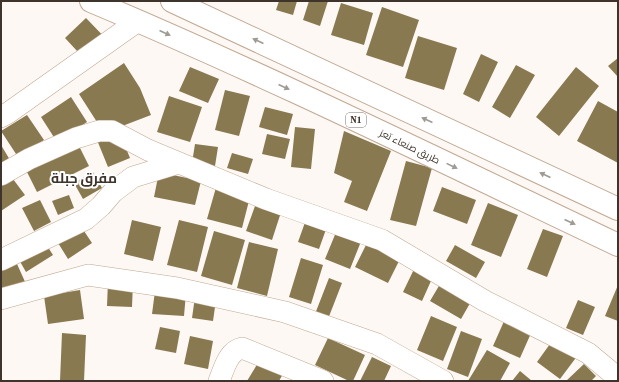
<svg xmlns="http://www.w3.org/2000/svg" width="619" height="382" font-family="'Source Serif 4',Cairo,serif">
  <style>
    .building { fill: #897950 }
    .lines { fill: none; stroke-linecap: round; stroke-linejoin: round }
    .minor-casing { stroke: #c1a893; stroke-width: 22 }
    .highway-casing { stroke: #c1a893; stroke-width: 24 }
    .minor { stroke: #fff; stroke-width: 21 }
    .highway { stroke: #fff; stroke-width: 22 }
    .oneway { fill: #9e9a95 }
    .labels { text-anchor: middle; stroke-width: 4; stroke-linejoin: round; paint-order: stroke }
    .shield { fill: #fff; stroke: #78716b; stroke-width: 1 }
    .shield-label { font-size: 9px; font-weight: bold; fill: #3e342b }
    .street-label { font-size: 10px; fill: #3e342b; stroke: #fff }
    .district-label { font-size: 14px; font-weight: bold; fill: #3e342b; stroke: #fff }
  </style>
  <rect width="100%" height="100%" fill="#fdf8f3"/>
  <!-- building -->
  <path class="building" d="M279,1H297L293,15L276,10Z
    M309,1H328L320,26L303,20Z
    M341,3L373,13L364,45L331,35Z
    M382,7L419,20L403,67L366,55Z
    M86,18L112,45L91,66L65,38Z
    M418,36L457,48L444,90L405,78Z
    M481,54L498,62L479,102L463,94Z
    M618,58V77L608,66Z
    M124,63L140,88L151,115L104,133L79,94Z
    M516,65L535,75L510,118L492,107Z
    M190,67L219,79L208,103L179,91Z
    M576,67L599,86L559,136L536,117Z
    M225,90L250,96L239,136L215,130Z
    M169,96L202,107L190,142L157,132Z
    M71,97L87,122L57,142L41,117Z
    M598,101L618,112V163L577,141Z
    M265,107L293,114L287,135L259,127Z
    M27,115L44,140L18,157L1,131Z
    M295,127L315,129L311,169L291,167Z
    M119,131L130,158L108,167L97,140Z
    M344,131L391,151L367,211L344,202L352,181L334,173Z
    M267,134L290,139L285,159L262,154Z
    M78,144L89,166L37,192L26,170Z
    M195,144L218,147L215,166L192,163Z
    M1,145L10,160L1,166Z
    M232,153L253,159L248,174L227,168Z
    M406,161L432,168L416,226L390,220Z
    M93,172L102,188L83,199L74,183Z
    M159,172L201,181L195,205L154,197Z
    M10,175L25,195L1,211V181Z
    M217,184L251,193L242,228L207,219Z
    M442,187L476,200L467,224L433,211Z
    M69,195L74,208L58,215L52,201Z
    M259,195L284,203L272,240L246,231Z
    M40,200L51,222L34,231L22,208Z
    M488,203L518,215L501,257L471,245Z
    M308,214L329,221L319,249L298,242Z
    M132,220L161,227L153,261L124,254Z
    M179,220L208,227L197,272L167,265Z
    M78,222L92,243L68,259L55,238Z
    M339,225L364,234L350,269L325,259Z
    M543,229L563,236L547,277L527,269Z
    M214,231L245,240L232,285L201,276Z
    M370,237L403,253L388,283L355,267Z
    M44,241L53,255L26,272L18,258Z
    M249,242L278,249L267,296L237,288Z
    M455,245L485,262L476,278L446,261Z
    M13,255L26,284L1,293V261Z
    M301,258L323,265L311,304L289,297Z
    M417,263L435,272L422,301L403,292Z
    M446,274L477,291L461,319L430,301Z
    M329,278L342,283L328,319L315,314Z
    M108,281L133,282L132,307L107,306Z
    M618,285V321L605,316Z
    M80,290L84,319L48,324L44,296Z
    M155,291L186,293L184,316L152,314Z
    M195,297L216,300L213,321L192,318Z
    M578,300L595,307L583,335L566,328Z
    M431,316L457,327L443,361L417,350Z
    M505,319L532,331L520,358L493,346Z
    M160,327L180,331L176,353L155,349Z
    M461,331L482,339L468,377L447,369Z
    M62,333L86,335L84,381H60Z
    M190,336L213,341L208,369L184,364Z
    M555,337L578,355L560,379L537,362Z
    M328,338L365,355L353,381H349L315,365Z
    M487,350L510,363L500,381H468Z
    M372,357L391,366L384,381H360Z
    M261,358L284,372L279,381H247Z
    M584,364L596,376L591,381H566Z
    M520,371L532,381H512Z"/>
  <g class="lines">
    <!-- minor casing -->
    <g class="minor-casing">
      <path id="minor" d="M1,117L8,113L138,21
        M1,175L29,159L76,138L99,131H112L148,150L266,199L382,240L485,301L588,353L618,378
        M1,260L86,219L101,206L113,192L133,177L179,163
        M1,299L88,275L177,288L285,312L377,344L443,381
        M219,381C224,369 228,351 242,348L323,381"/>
    </g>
    <!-- highway casing -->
    <g class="highway-casing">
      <path id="highway" d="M91,1C269,76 443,162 618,245
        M172,1L618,209"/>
    </g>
    <!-- minor -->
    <use href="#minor" class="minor"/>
    <!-- highway -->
    <use href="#highway" class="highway"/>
  </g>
  <!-- one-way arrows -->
  <defs><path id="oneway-solid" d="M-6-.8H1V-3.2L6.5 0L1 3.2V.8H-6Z"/></defs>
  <g class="oneway">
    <use href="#oneway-solid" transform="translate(165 33) rotate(24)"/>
    <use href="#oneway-solid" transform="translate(258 41) rotate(-155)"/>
    <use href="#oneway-solid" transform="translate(284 87) rotate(24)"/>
    <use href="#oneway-solid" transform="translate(427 120) rotate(-155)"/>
    <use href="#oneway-solid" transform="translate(452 166) rotate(26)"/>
    <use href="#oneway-solid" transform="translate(545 175) rotate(-155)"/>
    <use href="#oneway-solid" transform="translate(570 222) rotate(25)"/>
  </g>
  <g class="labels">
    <!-- shield labels -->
    <rect class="shield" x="346" y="113" width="20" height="14" rx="3"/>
    <g class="shield-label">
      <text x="356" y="123">N1</text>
    </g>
    <!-- street labels -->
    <g class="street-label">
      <text transform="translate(410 146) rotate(26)" y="4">طريق صنعاء تعز</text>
    </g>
    <!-- district labels -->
    <g class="district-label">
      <text x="84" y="183">مفرق جبلة</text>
    </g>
  </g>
  <!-- border -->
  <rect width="619" height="382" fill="none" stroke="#3e342b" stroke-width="4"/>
</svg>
